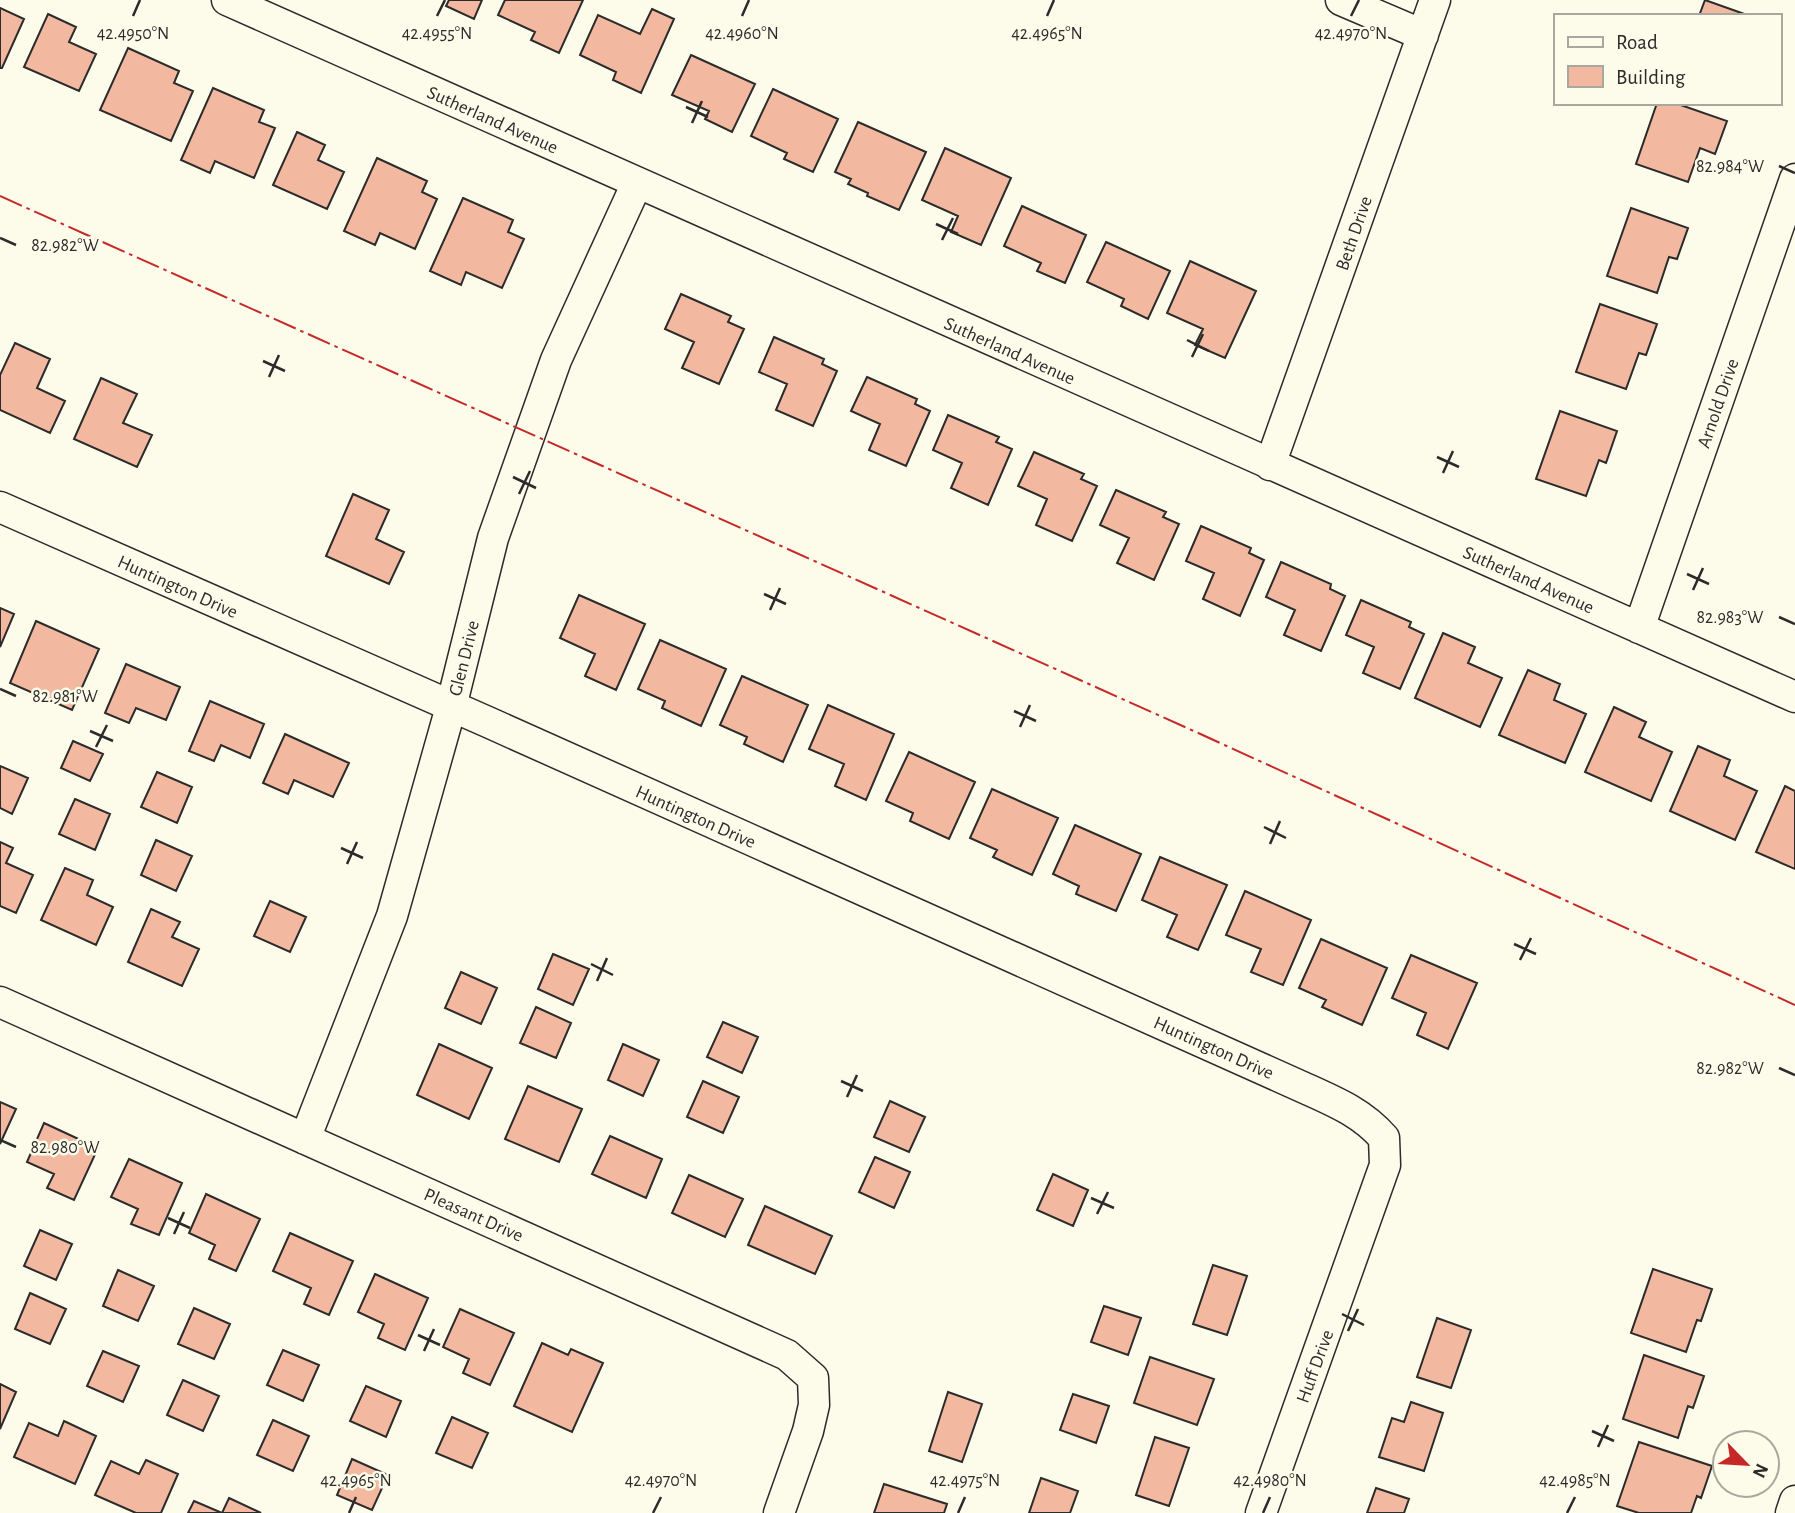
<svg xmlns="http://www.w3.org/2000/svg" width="1795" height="1513" font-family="'Alegreya Sans',sans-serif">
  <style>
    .building { fill: #f2b8a0; stroke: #2b2b2b; stroke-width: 2 }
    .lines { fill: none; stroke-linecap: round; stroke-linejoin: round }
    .street-casing { stroke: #2b2b2b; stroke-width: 33 }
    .street { stroke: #fdfbea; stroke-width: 30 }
    .power { stroke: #c62828; stroke-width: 2; stroke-dasharray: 24 5 3.5 5; stroke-linecap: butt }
    .ticks { fill: none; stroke: #2b2b2b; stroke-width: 2.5 }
    .labels { text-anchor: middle; stroke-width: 5; stroke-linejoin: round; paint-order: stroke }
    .street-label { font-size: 19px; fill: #2b2b2b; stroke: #fdfbea }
    .ticks-label { font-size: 18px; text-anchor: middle; fill: #2b2b2b; stroke: #fdfbea; stroke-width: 5; stroke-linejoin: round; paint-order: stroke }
  </style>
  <rect width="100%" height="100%" fill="#fdfbea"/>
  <!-- building -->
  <path class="building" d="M449,0H482L474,19L446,6Z
    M505,0H583L559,53L531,40L535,32L498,15Z
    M1705,0L1750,16H1699Z
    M0,8L24,19L2,68H0Z
    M652,9L674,19L641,93L613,80L616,72L580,55L598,15L640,34Z
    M48,14L76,27L69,42L96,54L79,91L24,67Z
    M128,48L179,71L174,83L193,91L171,141L100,110Z
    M691,55L755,84L732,132L705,119L709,111L672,95Z
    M213,88L264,110L259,122L275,128L254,178L215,161L210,173L181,160Z
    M773,89L838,119L813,172L784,159L787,153L751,136Z
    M1657,103H1675L1727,121L1715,154L1700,148L1688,182L1636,164Z
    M858,122L926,152L899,210L867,196L868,193L848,184L851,179L835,172Z
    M297,132L325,145L318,160L344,172L327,209L273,185Z
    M945,148L1011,178L981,245L951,232L958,216L922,200Z
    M377,158L427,181L422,192L437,199L415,249L380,233L375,245L344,231Z
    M463,198L513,220L508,232L524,239L502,288L466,272L461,285L430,271Z
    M1022,206L1086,235L1065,283L1037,271L1041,263L1004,246Z
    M1631,208L1688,228L1677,259L1669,257L1657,293L1607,276Z
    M1106,242L1170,271L1148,319L1121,306L1124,299L1087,282Z
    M1190,261L1256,291L1225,358L1195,345L1203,329L1167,313Z
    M681,294L731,316L728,322L744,329L719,384L682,368L694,342L665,329Z
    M1600,304L1657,324L1646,355L1639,353L1626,389L1576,372Z
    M774,337L824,359L822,364L837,371L813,426L776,410L787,384L759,372Z
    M15,343L50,359L37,388L65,401L50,433L0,410V375Z
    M867,377L917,399L915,404L930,411L906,466L869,450L880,424L851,411Z
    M101,378L137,394L123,423L152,435L137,467L74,439Z
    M1560,411L1617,431L1606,463L1599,460L1586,496L1536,479Z
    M948,415L999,437L996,442L1012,449L988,505L951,488L962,463L933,450Z
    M1034,452L1084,474L1081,479L1097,486L1072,541L1036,525L1047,499L1018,486Z
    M1116,490L1166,512L1163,517L1179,524L1154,580L1117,563L1129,538L1100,525Z
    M353,494L389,510L376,539L404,552L389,584L326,556Z
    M1201,526L1251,548L1249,553L1264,560L1240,616L1203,599L1214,573L1186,561Z
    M1281,562L1331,584L1330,589L1345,596L1321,651L1284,635L1295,610L1266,597Z
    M579,595L645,624L616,690L585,676L595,654L560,638Z
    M1361,600L1411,622L1409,627L1424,634L1400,689L1363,673L1374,647L1346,635Z
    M0,608L14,614L0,647Z
    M36,621L99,649L72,710L10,683Z
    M1443,633L1475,647L1468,663L1502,678L1480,727L1415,698Z
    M660,640L726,669L701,726L662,708L665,701L638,689Z
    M126,664L180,687L166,720L136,708L129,723L105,713Z
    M1528,670L1560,684L1554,700L1586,714L1565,763L1499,735Z
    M742,676L808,705L783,762L744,744L747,737L720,725Z
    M210,701L264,724L250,758L221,745L214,761L189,751Z
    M828,705L894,734L866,800L835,786L844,764L809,749Z
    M1614,707L1646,722L1639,737L1672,752L1651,801L1585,772Z
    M285,734L349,763L333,797L294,780L288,794L263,783Z
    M73,741L103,754L90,781L61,768Z
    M1698,746L1730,760L1724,776L1757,791L1735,840L1670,811Z
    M909,752L975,782L949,839L910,821L913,813L886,801Z
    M0,766L28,778L12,814L0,808Z
    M157,772L192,787L177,823L141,807Z
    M1785,786L1795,791V869L1756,852Z
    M992,789L1058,818L1032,875L993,857L997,850L970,838Z
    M75,799L110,814L95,850L59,834Z
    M1075,825L1141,854L1116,911L1076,894L1079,886L1053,874Z
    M156,840L192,856L176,891L141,875Z
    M0,842L13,848L6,863L33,875L16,913L0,906Z
    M1160,857L1227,885L1198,950L1167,937L1177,915L1142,900Z
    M65,868L93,880L87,895L113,907L96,945L41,920Z
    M1245,891L1311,920L1283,985L1251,972L1261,949L1226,935Z
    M270,901L306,917L290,952L254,936Z
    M151,909L180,922L172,937L199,949L182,986L128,962Z
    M1321,939L1387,968L1362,1025L1322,1007L1326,1000L1299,988Z
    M553,954L589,969L573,1005L538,989Z
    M1411,955L1477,983L1448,1049L1417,1035L1426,1013L1392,998Z
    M461,972L497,988L481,1024L445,1008Z
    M536,1007L571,1023L556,1058L520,1043Z
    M723,1022L758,1037L742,1073L707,1057Z
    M439,1044L492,1068L469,1119L417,1095Z
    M623,1044L659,1060L643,1096L608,1080Z
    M703,1081L739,1097L723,1133L687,1117Z
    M528,1086L582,1109L559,1162L505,1139Z
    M890,1101L925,1117L909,1152L874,1137Z
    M0,1102L16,1109L0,1144Z
    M44,1123L98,1148L74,1200L47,1188L54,1174L27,1162Z
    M610,1136L662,1159L646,1198L592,1174Z
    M875,1157L910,1172L894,1208L859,1192Z
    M129,1159L182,1183L159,1235L131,1224L138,1209L111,1197Z
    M1053,1174L1088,1190L1073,1226L1037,1210Z
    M689,1175L743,1199L725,1237L672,1213Z
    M206,1194L260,1219L236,1271L209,1259L215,1245L189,1233Z
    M765,1206L832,1236L815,1274L748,1245Z
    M40,1230L72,1244L56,1280L24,1266Z
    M290,1233L353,1261L329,1315L304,1304L311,1288L273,1271Z
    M1213,1265L1247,1276L1227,1335L1193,1324Z
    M1653,1269L1712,1289L1701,1321L1697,1320L1686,1352L1631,1333Z
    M118,1270L154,1286L138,1321L103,1306Z
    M375,1274L428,1298L405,1350L378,1338L384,1324L358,1312Z
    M30,1293L66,1309L50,1344L15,1329Z
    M1104,1306L1141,1318L1128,1355L1091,1342Z
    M194,1308L230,1324L214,1359L178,1344Z
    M460,1309L514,1333L490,1385L463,1373L469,1359L443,1347Z
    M1437,1318L1471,1330L1451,1388L1417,1377Z
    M542,1343L568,1355L571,1349L603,1363L572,1432L514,1406Z
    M283,1350L319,1365L303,1401L267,1385Z
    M103,1351L139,1366L123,1402L87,1386Z
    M1644,1355L1704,1376L1693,1408L1688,1406L1678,1438L1623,1419Z
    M1150,1357L1214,1379L1197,1425L1134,1403Z
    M183,1380L219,1396L203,1431L167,1415Z
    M0,1384L16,1392L0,1429Z
    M366,1386L401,1401L386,1437L350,1421Z
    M948,1392L982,1404L962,1462L929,1451Z
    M1073,1394L1109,1406L1096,1443L1060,1430Z
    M1411,1402L1443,1413L1424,1471L1379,1457L1392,1418L1404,1422Z
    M452,1417L488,1433L472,1468L436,1453Z
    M273,1420L309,1436L293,1471L257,1455Z
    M64,1421L96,1436L75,1484L14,1457L29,1423L58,1436Z
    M1155,1437L1189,1448L1169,1506L1136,1495Z
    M1639,1442L1712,1466L1701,1498L1697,1496L1691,1513H1639L1617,1506Z
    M352,1459L388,1475L372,1510L337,1495Z
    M146,1460L178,1474L161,1513H136L95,1495L111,1461L139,1474Z
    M1041,1478L1078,1491L1070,1513H1029Z
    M884,1484L947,1504L944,1513H874Z
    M1376,1488L1409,1499L1404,1513H1367Z
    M229,1498L261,1513H222Z
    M194,1501L222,1513H188Z"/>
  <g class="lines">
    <!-- street casing -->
    <g class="street-casing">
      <path id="street" d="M227,0L1795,697
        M1341,0L1423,35
        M1270,465L1435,0
        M0,507L490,723L1309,1090C1338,1103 1363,1114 1384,1138L1385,1165L1261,1513
        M1639,628L1795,179
        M0,1002L787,1355L813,1378L814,1405L808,1431L779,1513
        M305,1139L392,916L451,707L493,538L556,360L637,183
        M1791,1513L1795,1501"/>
    </g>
    <!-- street -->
    <use href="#street" class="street"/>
    <!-- power -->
    <path class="power" d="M0,196L1196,732L1795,1005"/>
  </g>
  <!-- ticks -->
  <path class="ticks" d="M133,16L140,0M437,16L445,0M742,16L749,0M1047,16L1054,0M1351,16L1359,0M686,107L708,117M692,123L702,101M1779,166L1795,173M936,224L958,234M0,238L16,245M942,240L953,218M1187,340L1209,351M1192,357L1203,334M263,361L285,371M269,377L279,355M1437,457L1459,467M1443,473L1453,451M513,477L536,488M519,494L530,471M1687,574L1709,584M1693,590L1703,568M764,594L786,604M770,610L780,588M1779,617L1795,624M0,689L16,696M1014,711L1036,721M1020,727L1030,705M90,731L113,741M96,747L107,725M1264,827L1286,838M1270,844L1280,821M341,848L363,858M347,864L357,842M1514,944L1536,954M1520,960L1531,938M591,964L613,975M597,981L607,958M1779,1068L1795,1075M841,1081L863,1091M847,1097L857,1075M0,1140L16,1147M1091,1198L1114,1208M1097,1214L1108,1192M168,1218L190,1228M174,1234L184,1212M1342,1314L1364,1325M1348,1331L1358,1309M418,1335L440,1345M424,1351L434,1329M1592,1431L1614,1441M1598,1447L1608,1425M349,1513L356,1497M653,1513L661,1497M958,1513L965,1497M1263,1513L1270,1497M1567,1513L1575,1497"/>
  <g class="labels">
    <!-- street labels -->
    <g class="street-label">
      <text transform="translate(493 119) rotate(24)" y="7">Sutherland Avenue</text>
      <text transform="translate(1353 233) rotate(-71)" y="7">Beth Drive</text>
      <text transform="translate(1010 350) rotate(24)" y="7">Sutherland Avenue</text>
      <text transform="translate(1717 403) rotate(-71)" y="7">Arnold Drive</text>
      <text transform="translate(1529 579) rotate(24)" y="7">Sutherland Avenue</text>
      <text transform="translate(178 586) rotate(24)" y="7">Huntington Drive</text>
      <text transform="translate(463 658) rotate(-76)" y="7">Glen Drive</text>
      <text transform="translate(696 816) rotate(24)" y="7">Huntington Drive</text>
      <text transform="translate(1214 1047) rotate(24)" y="7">Huntington Drive</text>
      <text transform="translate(474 1214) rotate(24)" y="7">Pleasant Drive</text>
      <text transform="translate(1314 1366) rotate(-70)" y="7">Huff Drive</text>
    </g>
  </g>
  <g class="ticks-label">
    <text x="133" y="39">42.4950°N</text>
    <text x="437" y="39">42.4955°N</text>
    <text x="742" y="39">42.4960°N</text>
    <text x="1047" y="39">42.4965°N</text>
    <text x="1351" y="39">42.4970°N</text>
    <text x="1730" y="172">82.984°W</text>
    <text x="65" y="251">82.982°W</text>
    <text x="1730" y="623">82.983°W</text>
    <text x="65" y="702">82.981°W</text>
    <text x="1730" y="1074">82.982°W</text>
    <text x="65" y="1153">82.980°W</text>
    <text x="356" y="1486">42.4965°N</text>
    <text x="661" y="1486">42.4970°N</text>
    <text x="965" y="1486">42.4975°N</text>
    <text x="1270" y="1486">42.4980°N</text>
    <text x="1575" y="1486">42.4985°N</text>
  </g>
  <!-- legend -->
  <rect x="1554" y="14" width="228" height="91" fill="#fdfbea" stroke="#a9a89e" stroke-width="2"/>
  <rect x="1568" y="37" width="35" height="10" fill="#fdfbea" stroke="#a9a89e" stroke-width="2"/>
  <text x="1616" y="49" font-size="21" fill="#2b2b2b">Road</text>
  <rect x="1568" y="66" width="35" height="21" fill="#f2b8a0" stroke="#a9a89e" stroke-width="2"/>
  <text x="1616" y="84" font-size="21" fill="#2b2b2b">Building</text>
  <!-- north arrow -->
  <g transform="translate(1746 1464) rotate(115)"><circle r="33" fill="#fdfbea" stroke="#a9a89e" stroke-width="2"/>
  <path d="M0-5L12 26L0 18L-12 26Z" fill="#c62828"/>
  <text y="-10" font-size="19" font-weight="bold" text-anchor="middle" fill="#2b2b2b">N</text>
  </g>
</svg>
